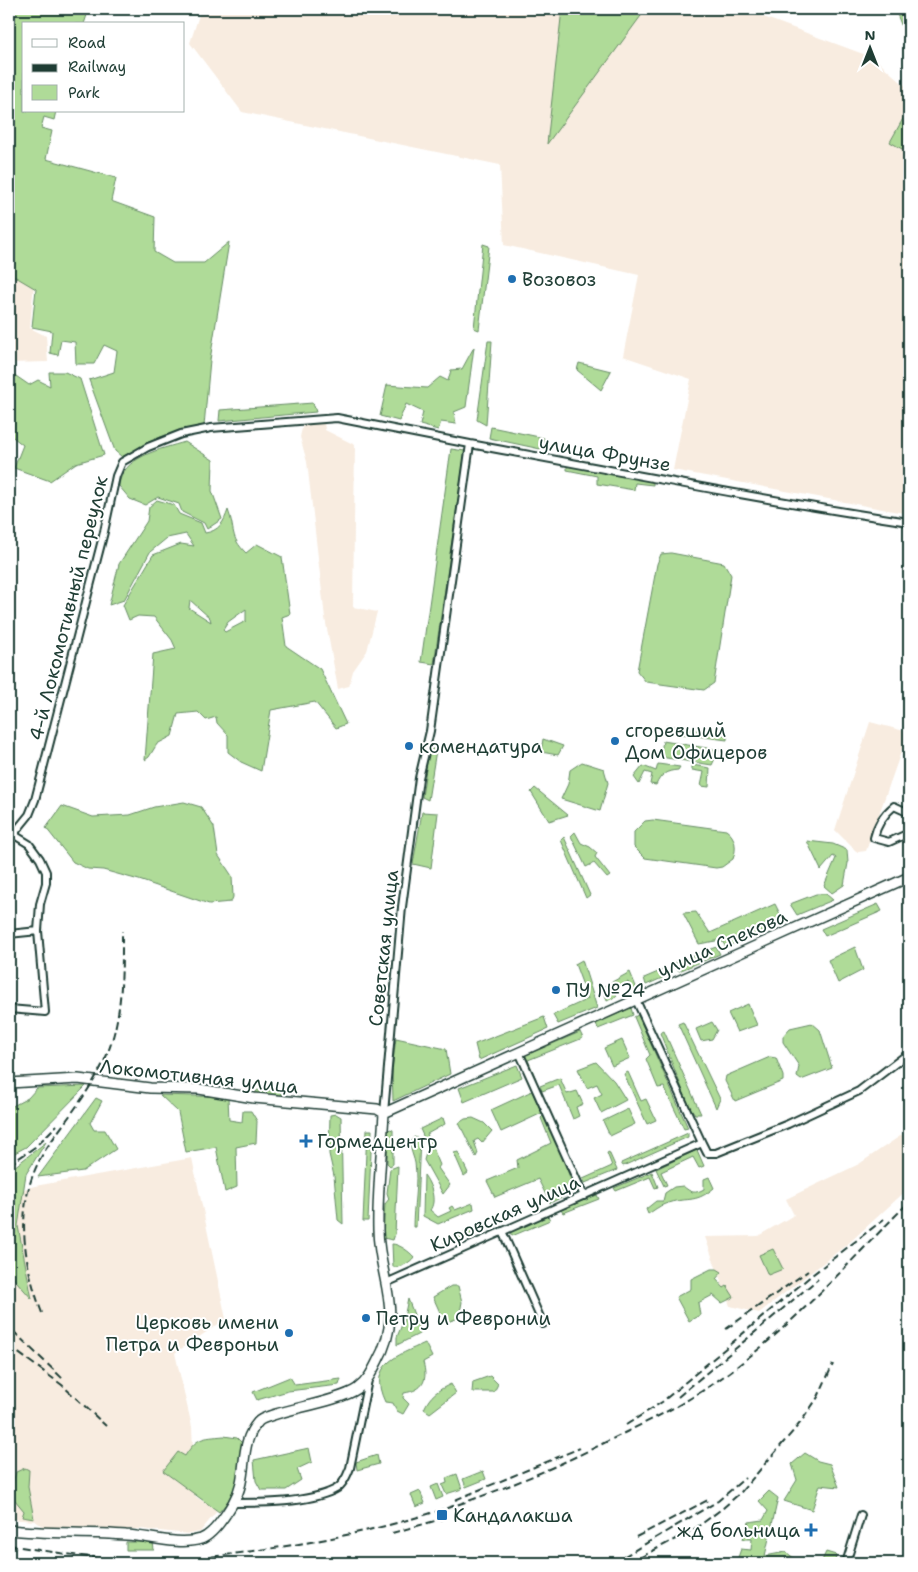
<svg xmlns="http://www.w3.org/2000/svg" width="918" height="1572" font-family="'Shantell Sans',sans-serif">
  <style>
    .built { fill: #f8ece0 }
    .green { fill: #afdb98; stroke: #678c66; fill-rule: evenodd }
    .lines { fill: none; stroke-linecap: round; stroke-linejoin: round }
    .street-casing { stroke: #1f3d34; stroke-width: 10 }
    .secondary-casing { stroke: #1f3d34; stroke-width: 12 }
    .street { stroke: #fff; stroke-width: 6 }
    .secondary { stroke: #fff; stroke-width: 9 }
    .rail { stroke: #1f3d34; stroke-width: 2; stroke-dasharray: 8 4; stroke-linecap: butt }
    .poi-dot { fill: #1f6fb2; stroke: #fff; stroke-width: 2 }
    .labels { text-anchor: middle; stroke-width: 4; stroke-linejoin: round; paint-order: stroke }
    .poi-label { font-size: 19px; fill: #1f3d34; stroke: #fff; text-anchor: start }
    .street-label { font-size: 19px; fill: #1f3d34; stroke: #fff }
  </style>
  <rect width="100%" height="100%" fill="#fff"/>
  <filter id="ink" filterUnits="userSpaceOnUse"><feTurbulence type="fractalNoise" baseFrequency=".02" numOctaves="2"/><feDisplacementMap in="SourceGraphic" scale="10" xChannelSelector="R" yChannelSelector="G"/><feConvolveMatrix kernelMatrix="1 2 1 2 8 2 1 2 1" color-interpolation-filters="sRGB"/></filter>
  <g filter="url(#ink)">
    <!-- built -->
    <path class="built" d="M201,9H742L874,58L909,89V514L673,470L691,379L623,356L639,275L504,245L500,165L242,112L190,43Z
      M9,270L34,284L30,328L46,336L48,362L9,363Z
      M324,422L325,430L355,445L353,607L377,612L367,651L353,671L349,686L338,689L325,618L307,462L300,437L303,424Z
      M870,722L908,732L866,851L857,852L835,830Z
      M909,1130V1188L850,1242L759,1313L730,1306L705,1237L758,1236L794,1215L786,1199L859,1164Z
      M192,1158L226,1319L175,1353L192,1427L195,1496L217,1511L200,1532L189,1534L140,1529H47L35,1521L9,1519V1193L35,1186Z"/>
    <!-- green -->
    <path class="green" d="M9,9H89L84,24H24V111H56L54,120L44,117L41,128L52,131L46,159L116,178L111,201L155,217L154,252L173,263H204L229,242L210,360L204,426L161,437L122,457L115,451L89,380L114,372L117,351L104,345L94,364H76L75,342L61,340L58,355L50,353L52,331L32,327L36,289L9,273Z
      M562,9H646L547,144Z
      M895,9H909V40H907Z
      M909,108V139L902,149L890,142Z
      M483,244L489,246L479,330L474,328Z
      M488,341H492L486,425L477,420Z
      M474,347L466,407L454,412L456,424L441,422L438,430L420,425L423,412L406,404L399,421L380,416L387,385L427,388L440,377L448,381L451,370L462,369Z
      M579,363L611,371L601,390L577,370Z
      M49,372H65L80,379L104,455L76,463L50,481L14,468L23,445L9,434V391H14L13,374L29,385L38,380L50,386Z
      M313,403L316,412L219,421L220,410Z
      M491,427L544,438L545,450L489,438Z
      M185,442L213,460L212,491L222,519L207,529L204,523L182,512L179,504L158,497L145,505L130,499L119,486C121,457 161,449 185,442Z
      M451,449L465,451L434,664L421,662Z
      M567,465L653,481V485L635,483L634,490L597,484V476L567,470Z
      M157,500L174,505L179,514L201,523L205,533C219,531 224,522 228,510C236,531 229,536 246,553L257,544L282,557L290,614L282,617L286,646L320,669L346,724L336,728L315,702L271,710L261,771L241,762L228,752V735L217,723L216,717L206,720L198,712L178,714L172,736L157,744L149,757L145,760L153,654L176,649L172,640L154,617L138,616L129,620L123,605L153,555L181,544L194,546L186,534L167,538L150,552L124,600L109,605L119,564L147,521L149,507ZM190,600L210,618L211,622L189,608ZM246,609V621L225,632L223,630L228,622Z
      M671,553L724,563L731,575L714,683L704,690L646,682L637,671L657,564L661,554Z
      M667,725L727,735V740L666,732Z
      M543,739L563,746L558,755L541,752Z
      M663,741L719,750L712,765L660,757Z
      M429,748L436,750L428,800L422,797Z
      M582,762L604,769L608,783L600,811L561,799L568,784L570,770Z
      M658,764L680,767L678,770C666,771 661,774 656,785L650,784L652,774L645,772L639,784L634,777L643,766L656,771Z
      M692,765L710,768L709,787L701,786L704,772L692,770Z
      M535,788L568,815L549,821L531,792Z
      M184,802L201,807L214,827L218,855L232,876L233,897L231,902L209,904L139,880L103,870L88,869L73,862L46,828L62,806L93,817L130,815L154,807Z
      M422,812L438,813L431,868L413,864Z
      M653,820L726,830C736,837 737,848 733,859L722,867L716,868L645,858L634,847V832L645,821Z
      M575,832L581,843L590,847L597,853L595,857L610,876L607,878L594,863L586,867L571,836Z
      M564,837L590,895L586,898L561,840Z
      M807,841L833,844L847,850L848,863L844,885L832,893L824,886L836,858L833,856L821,870Z
      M816,894H826L833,900L797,915L790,904Z
      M775,904L784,922L726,947L721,940L699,944L683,913L696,912L710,933Z
      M878,904L882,911L825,936L821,929Z
      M716,947L720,954L679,971L675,963Z
      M855,947L863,970L838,983L828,960Z
      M582,960L597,1008L558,1024L553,1015L588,999L575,964Z
      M665,969L669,975L646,985L644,978Z
      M630,972L637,989L632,990L628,982L613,988L617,996L607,1001L603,987Z
      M748,1004L757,1025L737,1032L728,1013Z
      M631,1008L633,1015L598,1029L596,1023Z
      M638,1015L688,1128L684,1129L664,1087L658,1088L646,1059L650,1055L634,1017Z
      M544,1017L548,1029L479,1060L475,1044Z
      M683,1022L720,1099L716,1108L678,1024Z
      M712,1022L717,1030L712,1039L701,1041L696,1029Z
      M812,1023L820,1030L832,1068L801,1080L797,1077L799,1066L783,1042V1036L790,1028Z
      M664,1031L701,1114H695L689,1106L660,1033Z
      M580,1032L583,1038L528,1060L536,1079L533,1080L524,1056Z
      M396,1038L446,1049L450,1074L393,1101L392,1069Z
      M622,1040L630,1058L612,1066L604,1048Z
      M770,1057L776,1058L783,1076V1081L735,1101L725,1081L726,1076Z
      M596,1062L614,1081L626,1100L601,1113L594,1098L602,1094L597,1084L587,1088L578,1069Z
      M517,1065L522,1077L464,1102L459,1088Z
      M628,1072L641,1101L646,1099L656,1120L647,1124L624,1074Z
      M560,1078L567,1094L577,1091L583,1104L576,1107L579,1116L573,1119L559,1085L542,1091L540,1086Z
      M86,1086L26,1147L9,1156V1108L28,1098L37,1088Z
      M258,1090L279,1091L286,1098L254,1093Z
      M532,1091L542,1113L501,1132L491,1110Z
      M160,1095L228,1097L229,1120L242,1122L243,1111H251L257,1121L256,1143L236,1147L237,1187L225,1192L216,1147L186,1152L178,1112Z
      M96,1098L102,1101L90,1123L94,1130H105L116,1149L83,1171L38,1177Z
      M628,1109L635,1124L610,1136L603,1121Z
      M336,1114L341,1117L343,1224L338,1220L334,1176L329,1154L330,1115Z
      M544,1115L559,1148L575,1191L550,1203L538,1179L495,1197L487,1181L518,1168L517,1160L551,1143L541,1118Z
      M443,1118L445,1124L427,1134L440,1165L438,1168L450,1185L443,1194L424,1160L428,1147L420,1129Z
      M473,1118L484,1123L492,1131L482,1143L478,1139L474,1141L478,1153L476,1157L459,1123L465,1119Z
      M390,1129L393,1130V1164L390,1166L387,1163L388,1131Z
      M367,1130H372L368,1221H363Z
      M688,1133V1137L623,1166L621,1163Z
      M414,1137L420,1139L416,1227H413C413,1207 418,1183 415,1163C413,1153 407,1146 414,1137Z
      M46,1142L26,1174L18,1226L32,1299L9,1273V1171Z
      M697,1150L704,1166L699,1168L693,1157L661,1172L667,1185L664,1186L656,1169Z
      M458,1152L468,1173L464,1176L454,1153Z
      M609,1152L617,1170L585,1183L583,1179L612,1166L607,1153Z
      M398,1166L395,1234L393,1240L383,1238L385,1204L389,1199L387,1193L390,1169Z
      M652,1172L658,1187L655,1188L650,1177L616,1191L614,1188Z
      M424,1175C431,1184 437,1201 430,1210L438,1217L451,1211L449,1208L452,1206L455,1210L473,1203L474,1209L438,1224L423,1216Z
      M709,1177L714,1188C694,1205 686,1196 665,1204C659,1206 653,1211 648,1214L646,1209L656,1201H663L665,1193L674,1187L683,1186C691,1193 695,1194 704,1189V1179Z
      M597,1195L599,1199L563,1213L561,1210Z
      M548,1216L550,1220L512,1236L510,1232Z
      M484,1224L485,1228L445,1245L444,1241Z
      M392,1244C399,1244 410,1252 414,1257C410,1263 400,1268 393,1267Z
      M773,1249L783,1269L768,1275L759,1255Z
      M711,1269H717L722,1272L716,1279L724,1288L727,1286L734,1297L722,1303L713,1295L698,1303L700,1315L689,1321L676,1297L691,1289V1279Z
      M451,1286H458L462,1302L459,1318L447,1322L443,1319L433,1297Z
      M408,1299L421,1333L397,1345V1337L403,1322Z
      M425,1343L432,1357L423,1362C428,1380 424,1390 404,1393L403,1398L409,1404L403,1414L397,1411L393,1403L385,1402C367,1364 397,1356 425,1343Z
      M490,1376L498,1384L494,1392H472L473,1382Z
      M290,1377L295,1385L341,1379L339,1385L288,1391L257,1400L253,1392Z
      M451,1384L456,1393L430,1413L424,1409C430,1395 438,1390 451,1384Z
      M224,1436L237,1438L242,1443C240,1469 238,1492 219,1512L163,1471L178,1452L185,1456C197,1437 202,1438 224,1436Z
      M309,1448L312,1462L297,1469L301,1480L286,1490H261L256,1481L254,1460Z
      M805,1453L818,1461L830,1464L839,1487L820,1485L812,1510L784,1501L797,1480L792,1464Z
      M377,1455L379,1464L357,1470L356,1462Z
      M25,1468L29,1470L28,1487L34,1519L22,1517L24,1511L10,1494L16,1472Z
      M483,1471L486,1479L466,1487L463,1479Z
      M457,1474L462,1489L446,1494L442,1485L447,1483L446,1478Z
      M438,1484L443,1497L436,1500L431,1487Z
      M420,1491L425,1503L416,1507L411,1495Z
      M769,1491L778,1498L765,1556L786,1552L795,1559L793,1563H736L741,1549L751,1550L752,1539H743L749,1522L763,1520L768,1511L759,1501Z
      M126,1542H153L154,1550H126Z
      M826,1552L836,1555L835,1563H821Z"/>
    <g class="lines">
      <!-- street casing -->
      <g class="street-casing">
        <path id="street" d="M909,816L907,812L894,806C883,815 877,824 874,838L889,842L909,833
          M9,934L38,931
          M636,1000L702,1143
          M9,1009L45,1012L38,931L40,904L46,883V872L40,859L29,844L16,836V831L29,815L35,800L104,532L116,476L122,462L148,447L181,434L211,428L337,418L470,444
          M519,1052L584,1196
          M384,1113L402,907L419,778L430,731L470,444C617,471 762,500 909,522
          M502,1231L543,1324
          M386,1283L702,1143L707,1153H716L788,1124L859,1091L909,1053
          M233,1503C263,1503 307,1503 334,1490C342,1487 347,1476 350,1468L368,1380
          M846,1563L861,1515"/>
      </g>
      <!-- secondary casing -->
      <g class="secondary-casing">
        <path id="secondary" d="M9,1083L78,1079L150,1088L199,1089L254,1098L377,1109L384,1113
          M384,1113L909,877
          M9,1530C48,1534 87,1532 126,1535C149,1536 178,1546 201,1539C213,1535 227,1513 233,1503C250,1475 237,1446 258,1422C266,1412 337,1403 357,1389C367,1382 372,1372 377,1362C405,1312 379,1280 378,1230C377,1191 382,1151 384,1113"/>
      </g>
      <!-- street -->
      <use href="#street" class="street"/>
      <!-- secondary -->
      <use href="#secondary" class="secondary"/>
      <!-- rail -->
      <path class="rail" d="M9,1165L35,1147L57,1125
        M42,1313C22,1260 13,1200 46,1149C66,1119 91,1091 106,1057C123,1017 122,973 122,931
        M726,1329L808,1271
        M13,1331L64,1380
        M9,1346L62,1385L106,1426
        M678,1397L818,1279
        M626,1425L662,1402L812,1275L884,1219
        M455,1500L580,1448
        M392,1533L442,1519
        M636,1537L710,1499
        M9,1545C57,1553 105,1561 154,1561C190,1561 225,1555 260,1550C389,1532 490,1500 606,1442C644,1423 682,1406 717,1381C789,1331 847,1264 909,1202
        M613,1563L718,1501L745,1478
        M630,1563L696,1528L723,1508L741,1492L801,1422L818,1397L833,1364"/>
    </g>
  </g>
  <!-- markers -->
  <g class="poi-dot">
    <circle cx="512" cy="279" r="5"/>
    <circle cx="615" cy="741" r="5"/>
    <circle cx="409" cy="746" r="5"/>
    <circle cx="556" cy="990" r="5"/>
    <path d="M303.5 1133.5h5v5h5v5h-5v5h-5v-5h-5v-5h5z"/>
    <circle cx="366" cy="1318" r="5"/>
    <circle cx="289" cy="1333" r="5"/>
    <rect x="436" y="1509" width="12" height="12" rx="2.5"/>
    <path d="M808.5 1522.5h5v5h5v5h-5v5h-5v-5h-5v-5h5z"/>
  </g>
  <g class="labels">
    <!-- poi labels -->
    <g class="poi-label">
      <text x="522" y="286">Возовоз</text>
      <text x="625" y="737">сгоревший<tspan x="625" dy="22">Дом Офицеров</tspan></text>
      <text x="419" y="753">комендатура</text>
      <text x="566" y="997">ПУ №24</text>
      <text x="317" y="1148">Гормедцентр</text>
      <text x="376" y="1325">Петру и Февронии</text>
      <text x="279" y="1329" text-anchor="end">Церковь имени<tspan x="279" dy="22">Петра и Февроньи</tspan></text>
      <text x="453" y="1522">Кандалакша</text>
      <text x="800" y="1537" text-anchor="end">жд больница</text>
    </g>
    <!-- street labels -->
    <g class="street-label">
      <text transform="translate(605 453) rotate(10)" y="7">улица Фрунзе</text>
      <text transform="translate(68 608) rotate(-76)" y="7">4-й Локомотивный переулок</text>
      <text transform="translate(722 943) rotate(-24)" y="7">улица Спекова</text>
      <text transform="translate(383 948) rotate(-84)" y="7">Советская улица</text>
      <text transform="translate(199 1076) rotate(6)" y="7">Локомотивная улица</text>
      <text transform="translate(505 1213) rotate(-24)" y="7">Кировская улица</text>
    </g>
  </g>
  <!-- margin -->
  <rect width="918" height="1572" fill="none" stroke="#fff" stroke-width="30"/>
  <rect x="15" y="15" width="888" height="1542" fill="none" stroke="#1f3d34" stroke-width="2" filter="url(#ink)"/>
  <!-- legend -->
  <rect x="22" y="22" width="162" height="90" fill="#ffffff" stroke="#a5b1ae"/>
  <rect x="32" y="39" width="25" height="8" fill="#ffffff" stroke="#a5b1ae"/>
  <text x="68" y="48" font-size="15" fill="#1f3d34">Road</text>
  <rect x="32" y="64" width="25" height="8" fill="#1f3d34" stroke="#a5b1ae"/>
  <text x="68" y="72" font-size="15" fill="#1f3d34">Railway</text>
  <rect x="32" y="85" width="25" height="15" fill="#afdb98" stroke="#a5b1ae"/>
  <text x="68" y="98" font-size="15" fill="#1f3d34">Park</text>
  <!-- north arrow -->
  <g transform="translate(870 48)" stroke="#ffffff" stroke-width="4" paint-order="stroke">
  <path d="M0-4L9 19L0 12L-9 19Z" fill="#1f3d34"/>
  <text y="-8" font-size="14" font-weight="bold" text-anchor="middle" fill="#1f3d34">N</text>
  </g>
</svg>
